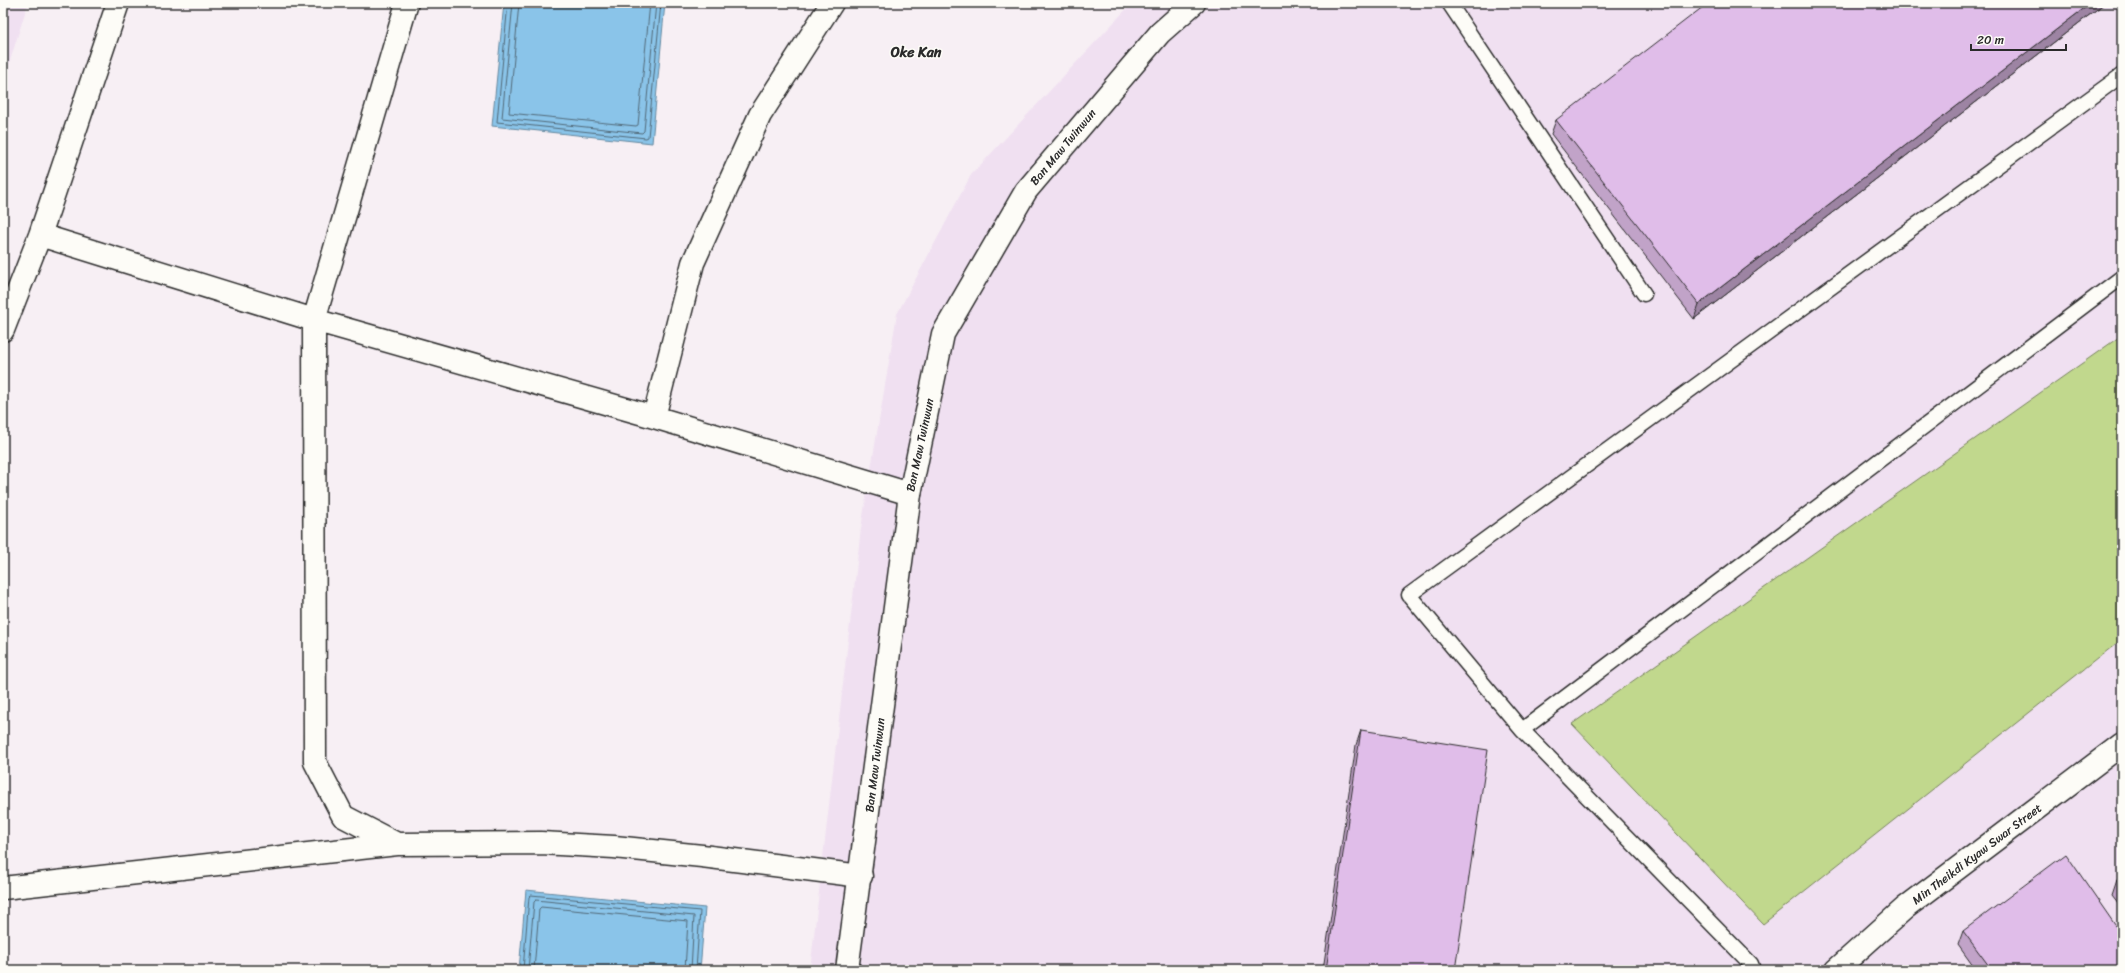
<svg xmlns="http://www.w3.org/2000/svg" width="2125" height="973" font-family="Sriracha,sans-serif">
  <style>
    .built { fill: #f0e0f1 }
    .green { fill: #c1d88d; stroke: #76825c }
    .water { fill: #8ac4e9; stroke: #64879d }
    .lines { fill: none; stroke-linecap: round; stroke-linejoin: round }
    .shore { stroke: #516877; stroke-width: 1 }
    .lane-casing { stroke: #2b2b2b; stroke-width: 17 }
    .street-casing { stroke: #2b2b2b; stroke-width: 25 }
    .secondary-casing { stroke: #2b2b2b; stroke-width: 25 }
    .lane { stroke: #fdfcf7; stroke-width: 14 }
    .street { stroke: #fdfcf7; stroke-width: 22 }
    .secondary { stroke: #fdfcf7; stroke-width: 22 }
    .wall { fill: #c1a3c8; stroke: #2b2b2b }
    .shaded-wall { fill: #9d84a3; stroke: #2b2b2b }
    .building { fill: #e0bde9; stroke: #2b2b2b }
    .labels { text-anchor: middle; stroke-width: 3; stroke-linejoin: round; paint-order: stroke }
    .street-label { font-size: 12px; fill: #2b2b2b; stroke: #fdfcf7 }
    .quarter-label { font-size: 14px; font-weight: bold; fill: #2b2b2b; stroke: #fdfcf7 }
  </style>
  <rect width="100%" height="100%" fill="#f7eff4"/>
  <filter id="ink" filterUnits="userSpaceOnUse"><feTurbulence type="fractalNoise" baseFrequency=".025" numOctaves="2"/><feDisplacementMap in="SourceGraphic" scale="8" xChannelSelector="R" yChannelSelector="G"/><feConvolveMatrix kernelMatrix="1 2 1 2 8 2 1 2 1" color-interpolation-filters="sRGB"/></filter>
  <g filter="url(#ink)">
    <!-- built -->
    <path class="built" d="M3,3H28L3,83Z
      M1132,3H2122V970H810L861,528L897,314L971,175Z"/>
    <!-- green -->
    <path class="green" d="M2122,335V639L1763,924L1572,724Z"/>
    <!-- water -->
    <path class="water" d="M504,3H665L652,143L492,126Z
      M526,890L705,908L700,970H519Z"/>
    <g class="lines">
      <!-- shore -->
      <path class="shore" d="M508,3L497,122L646,138L648,137L661,3
        M513,3L502,118L642,133L644,131L656,3
        M519,3L509,113L636,126L638,125L650,3
        M523,970L529,897L531,895L700,911L696,970
        M528,970L534,902L536,900L694,916L691,970
        M534,970L539,909L541,907L688,921L685,970"/>
      <!-- lane casing -->
      <g class="lane-casing">
        <path id="lane" d="M1449,3L1644,294
          M1522,730L2122,277
          M1753,970L1751,964L1522,730L1409,595L2122,75"/>
      </g>
      <!-- street casing -->
      <g class="street-casing">
        <path id="street" d="M407,3L314,320L315,762L343,816L397,844L541,843L614,847L702,856L861,876
          M40,235L314,320L654,417L910,494
          M3,330L40,235L118,3
          M654,417L693,263L760,115L832,3
          M3,888L397,844
          M1836,970L1905,908L2122,744"/>
      </g>
      <!-- secondary casing -->
      <g class="secondary-casing">
        <path id="secondary" d="M847,970L910,494L943,334L1026,191L1160,33L1194,3"/>
      </g>
      <!-- lane -->
      <use href="#lane" class="lane"/>
      <!-- street -->
      <use href="#street" class="street"/>
      <!-- secondary -->
      <use href="#secondary" class="secondary"/>
    </g>
    <!-- wall -->
    <path class="wall" d="M2105,3L1694,319L1551,134L1556,120Z
      M1361,730L1455,970H1323L1356,745Z
      M2122,877V908L2112,895L2117,880Z
      M1963,931L2122,970H1976L1958,945Z"/>
    <!-- shaded-wall -->
    <path class="shaded-wall" d="M2091,3H2105L1694,319L1699,304Z"/>
    <!-- building -->
    <path class="building" d="M1708,3H2091L1699,304L1556,120Z
      M1361,730L1488,750L1455,970H1326Z
      M2066,854L2122,935V970H1992L1963,931Z
      M2122,877V886L2117,880Z"/>
  </g>
  <g class="labels">
    <!-- street labels -->
    <g class="street-label">
      <text transform="translate(1063 147) rotate(-50)" y="4">Ban Maw Twinwun</text>
      <text transform="translate(920 445) rotate(-78)" y="4">Ban Maw Twinwun</text>
      <text transform="translate(875 765) rotate(-83)" y="4">Ban Maw Twinwun</text>
      <text transform="translate(1977 854) rotate(-37)" y="4">Min Theikdi Kyaw Swar Street</text>
    </g>
    <!-- quarter labels -->
    <g class="quarter-label">
      <text x="916" y="57">Oke Kan</text>
    </g>
  </g>
  <!-- margin -->
  <rect width="2125" height="973" fill="none" stroke="#fdfcf7" stroke-width="16"/>
  <rect x="8" y="8" width="2109" height="957" fill="none" stroke="#2b2b2b" stroke-width="1.5" filter="url(#ink)"/>
  <!-- scale -->
  <path d="M1971 44v6h95v-6" fill="none" stroke="#2b2b2b" stroke-width="2"/>
  <text x="1977" y="44" font-size="12" fill="#2b2b2b" stroke="#fdfcf7" stroke-width="3" paint-order="stroke">20 m</text>
</svg>
